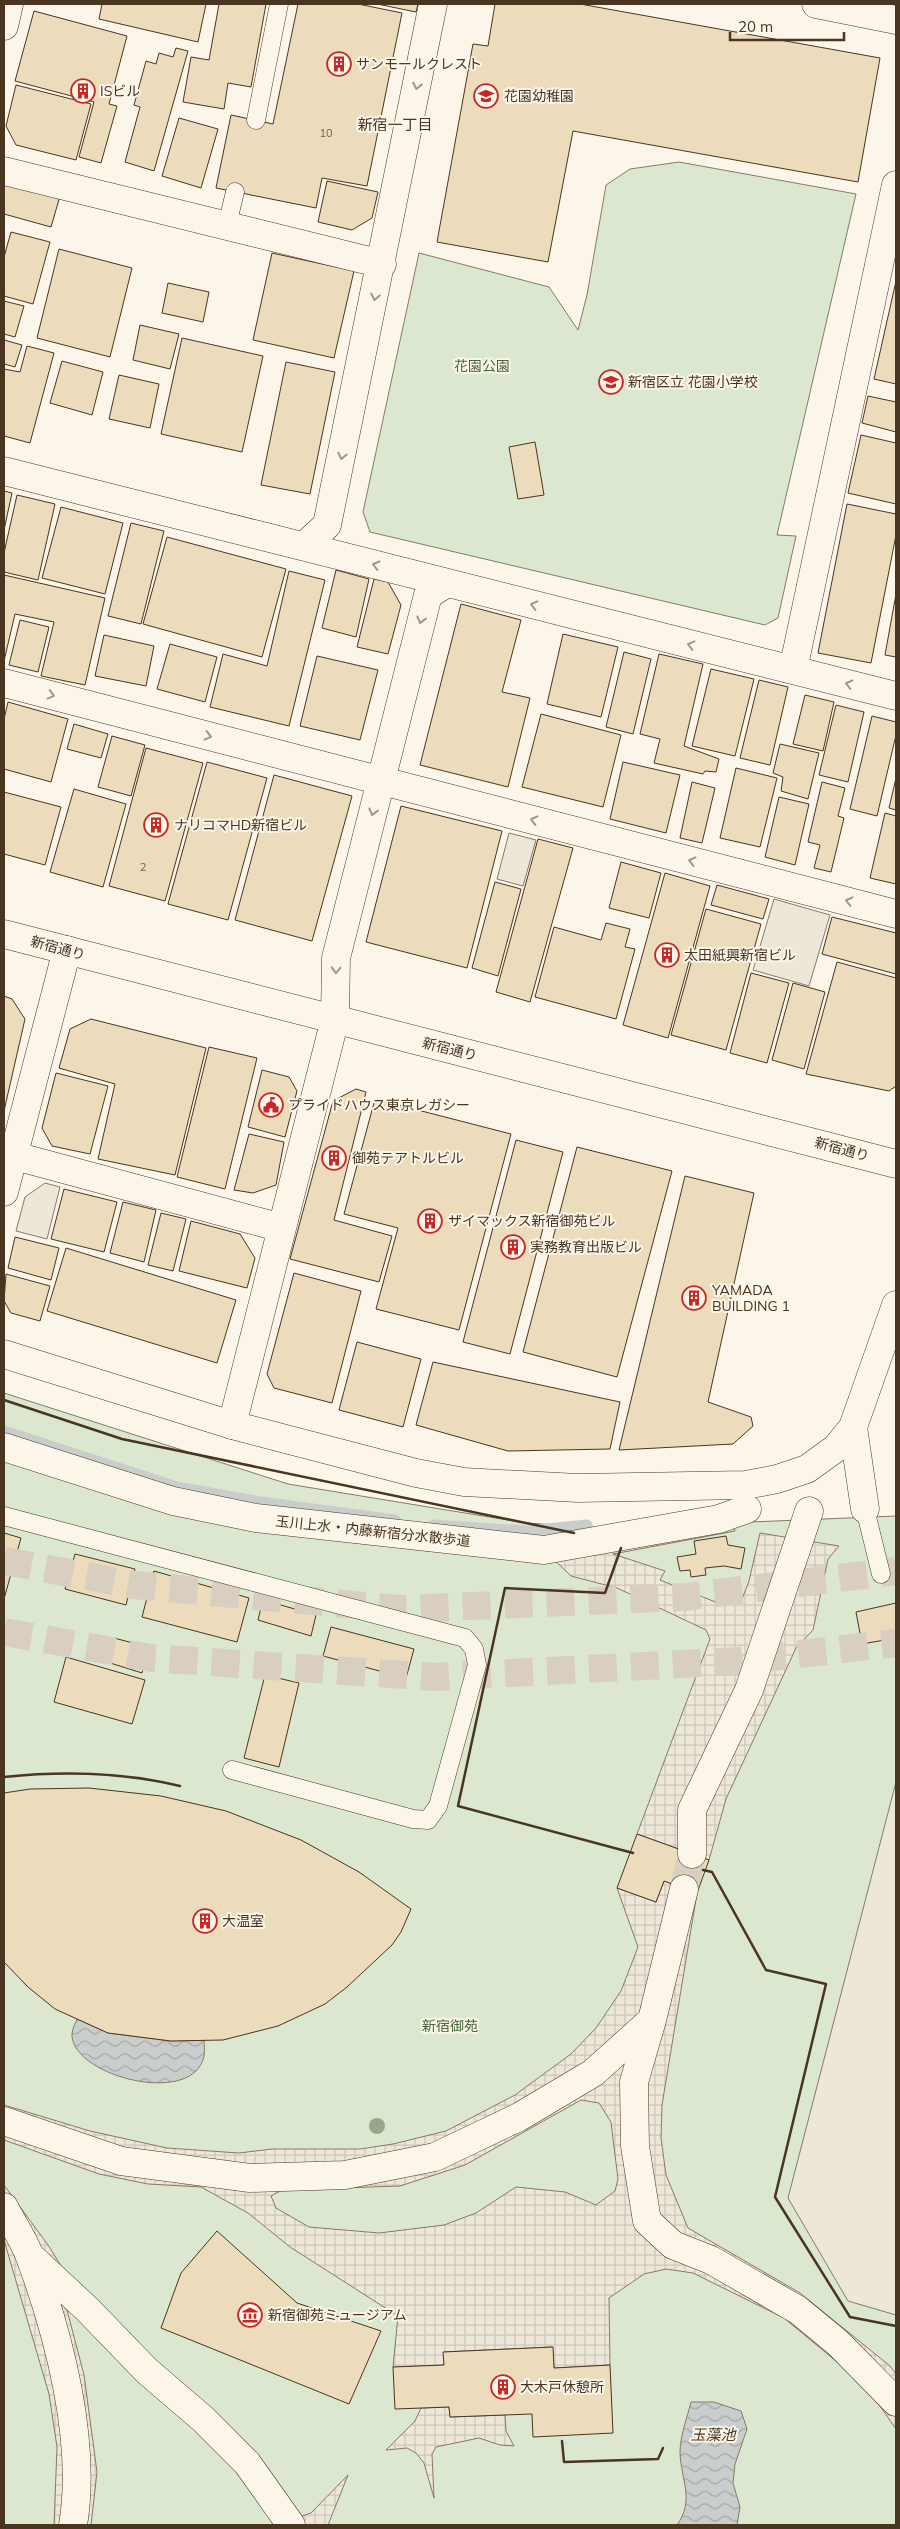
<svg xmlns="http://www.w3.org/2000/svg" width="900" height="2529" font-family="Mulish,'Noto Sans JP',sans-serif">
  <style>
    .park { fill: #dce7d0; stroke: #887966 }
    .parking { fill: #ede7d9; stroke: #887966 }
    .plaza { fill: url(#plaza-grid); stroke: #887966; fill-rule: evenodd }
    .water { fill: url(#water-waves); stroke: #887966 }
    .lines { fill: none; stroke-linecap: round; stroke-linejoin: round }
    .stream { stroke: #c9cecd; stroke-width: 11 }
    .building { fill: #ecdcbc; stroke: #4a3520 }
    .street-tunnel { stroke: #d8cfc1; stroke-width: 28; stroke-dasharray: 28 14; stroke-linecap: butt }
    .highway-tunnel { stroke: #d8cfc1; stroke-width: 28; stroke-dasharray: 28 14; stroke-linecap: butt }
    .lane-casing { stroke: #4a3520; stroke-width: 19 }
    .street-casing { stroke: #4a3520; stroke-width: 29 }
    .secondary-casing { stroke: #4a3520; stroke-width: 29 }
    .lane { stroke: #fbf6e9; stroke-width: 18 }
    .street { stroke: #fbf6e9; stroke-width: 28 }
    .secondary { stroke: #fbf6e9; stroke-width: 28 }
    .wall { stroke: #4a3520; stroke-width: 2.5 }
    .tree { fill: #96a887 }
    .oneway { stroke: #a29684 }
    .labels { text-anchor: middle; stroke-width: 4; stroke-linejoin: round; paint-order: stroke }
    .number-label { font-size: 11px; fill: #725f47 }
    .poi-label { font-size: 14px; fill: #4a3520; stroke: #fbf6e9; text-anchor: start }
    .park-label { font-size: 14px; fill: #436837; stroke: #fbf6e9 }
    .street-label { font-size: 14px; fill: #4a3520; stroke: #fbf6e9 }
    .neighbourhood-label { font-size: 15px; fill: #4a3520; stroke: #fbf6e9 }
    .water-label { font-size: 15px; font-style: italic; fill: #4a3520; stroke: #fbf6e9 }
  </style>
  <defs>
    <pattern id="plaza-grid" width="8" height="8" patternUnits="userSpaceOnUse" patternTransform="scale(1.25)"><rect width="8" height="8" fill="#ede7d9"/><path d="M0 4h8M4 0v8" fill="none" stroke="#cdc7ba"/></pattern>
    <pattern id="water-waves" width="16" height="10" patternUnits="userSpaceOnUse" patternTransform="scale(1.25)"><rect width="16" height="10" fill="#c9cecd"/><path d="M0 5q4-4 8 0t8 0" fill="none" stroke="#a5a8a6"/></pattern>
  </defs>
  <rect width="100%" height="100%" fill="#fbf6e9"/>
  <!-- park -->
  <path class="park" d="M679,162L856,194L777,535L796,536L778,618L765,625L370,532L363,512L419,253L549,287L578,330L587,295L606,185L630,169Z
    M4,1393L288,1484L526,1523L606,1528L896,1516V2525H4Z"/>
  <!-- parking -->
  <path class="parking" d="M509,833L536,840L523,886L497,879Z
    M774,899L830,915L809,986L753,970Z
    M45,1183L60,1187L47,1239L16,1231L25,1197Z
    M896,1782V2315L848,2301L788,2198Z"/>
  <!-- plaza -->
  <path class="plaza" d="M726,1516L735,1531L613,1554L665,1571L660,1580L718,1603H731L742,1599L749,1581L760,1533L839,1546L828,1559L813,1630L796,1648L726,1799L709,1860L637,1834L710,1639L706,1630L617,1588L571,1576L544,1550Z
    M664,1881L697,1893L662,2105L661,2138L666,2175L688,2228L800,2293L890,2366L896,2374V2429L866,2386L784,2318L693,2273L666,2269L644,2274L609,2298L610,2365L554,2368L552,2347L444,2352V2365L393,2367L398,2316L290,2247L248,2213L201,2187L148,2184L99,2174L4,2140V2105L90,2131L167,2148L239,2153L272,2149H360L393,2144L446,2131L515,2095L571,2054L596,2028L621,1991L638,1947L617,1888L656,1902ZM581,2100L599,2103L611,2122L618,2179L615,2191L596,2205L565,2192L516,2187L476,2213L444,2225L379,2233L309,2227L276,2208L271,2196L282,2190L400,2186L465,2165Z
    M4,2185L48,2245L73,2285L299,2517L311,2513L348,2475L328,2525H277L247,2477L83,2320L67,2310L84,2375L97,2472L91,2525H54L57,2447L49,2394L4,2240Z
    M449,2407L450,2417L505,2415L506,2431L514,2446L500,2445L479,2438L436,2447L432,2454L434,2498L424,2463L416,2453L407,2448L386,2450L415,2421L421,2408Z"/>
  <!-- water -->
  <path class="water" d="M77,2019L108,2033L171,2041L204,2040C204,2045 205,2051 204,2056C194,2105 84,2079 73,2041C70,2033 74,2026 77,2019Z
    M691,2402H714L741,2411L747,2429L735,2464L733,2483L740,2507L737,2525H677C695,2500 681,2480 680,2453C680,2436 687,2418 691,2402Z"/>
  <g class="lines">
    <!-- stream -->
    <path class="stream" d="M4,1431L177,1487L261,1502L395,1520
      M434,1525L526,1531L587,1525"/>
  </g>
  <!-- building -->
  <path class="building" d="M102,4H206L198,42L99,19Z
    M219,4H266L251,87L228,83L224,109L183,102L191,57L209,60Z
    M298,4H358L402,13L367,186L322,178L316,208L216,188L231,115L273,124Z
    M377,4H418L416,12Z
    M495,4H580L880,58L858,182L573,131L548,262L437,242L473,44L488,46Z
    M34,11L127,36L109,104L117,106L101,163L79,157L94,102L15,81Z
    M176,48L188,51L154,171L125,162L140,107L134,105L146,61L156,64L159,53L173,57Z
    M16,85L91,104L76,160L16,145L6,126Z
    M179,118L218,129L201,188L162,176Z
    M4,180L60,196L51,227L4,214Z
    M327,181L378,192L372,218L352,230L318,222Z
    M11,232L50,242L33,304L4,296V257Z
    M59,249L132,268L110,357L37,338Z
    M272,253L354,271L334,358L253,340Z
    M896,281V384L874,379Z
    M168,283L209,292L203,322L162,313Z
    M4,301L24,306L15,337L4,334Z
    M140,325L179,334L170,369L133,360Z
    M182,338L263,356L242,452L161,434Z
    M4,340L22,345L15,367L4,364Z
    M27,346L54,353L30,443L4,436V369L20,372Z
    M62,361L103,372L92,415L50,403Z
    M286,362L335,372L310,494L261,485Z
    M119,375L159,384L150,428L109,419Z
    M868,396L896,402V432L862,423Z
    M861,435L896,443V504L848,493Z
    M535,442L544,495L518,499L509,447Z
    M4,491L12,493L4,530Z
    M17,495L55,504L38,580L4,572V553Z
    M847,504L896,514V535L871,663L818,653Z
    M61,507L123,523L105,594L42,578Z
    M131,523L164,531L141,624L108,616Z
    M167,537L286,569L262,657L143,624Z
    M336,570L369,579L356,637L322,628Z
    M289,571L325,580L289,726L210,707L223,654L267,666Z
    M4,575L105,598L85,685L41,676L54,622L15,614L4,661Z
    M374,579L388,582L401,605L388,654L357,647Z
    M896,594V657L885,655Z
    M461,604L521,620L502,692L530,698L508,787L420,765Z
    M20,620L49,627L38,672L9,665Z
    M563,634L618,647L601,717L547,704Z
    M104,635L154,646L146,686L95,676Z
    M170,644L217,657L205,702L157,689Z
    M624,652L651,659L633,734L606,727Z
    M659,654L703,664L684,746L719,759L716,772L705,771L703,774L654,763L660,739L640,734Z
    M317,656L378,670L360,740L300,726Z
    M711,669L754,679L735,756L692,746Z
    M759,680L788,687L770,765L740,758Z
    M805,695L834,702L823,751L793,744Z
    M8,702L68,719L51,782L4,769V719Z
    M836,705L864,712L848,782L819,775Z
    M541,714L621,735L603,807L522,787Z
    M872,716L896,722V735L877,816L850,809Z
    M74,724L108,734L101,758L67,749Z
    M112,736L145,745L131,796L98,787Z
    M780,744L819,753L808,799L781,791L783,777L773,773Z
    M146,748L203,763L165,901L109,886Z
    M207,762L267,778L228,920L168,904Z
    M623,762L680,775L666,833L610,819Z
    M736,768L777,778L760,847L720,838Z
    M274,775L352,796L312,941L235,920Z
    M896,778V810L889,808Z
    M692,782L715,788L702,843L680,838Z
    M822,782L845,788L838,816L844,818L831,872L814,868L820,845L808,842Z
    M74,789L126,804L103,887L50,872Z
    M4,792L61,807L45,865L4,854Z
    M779,797L809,804L795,865L765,857Z
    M401,806L502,831L467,968L366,942Z
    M885,813L896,816V884L870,878Z
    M538,839L573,848L530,1002L496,992Z
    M621,862L661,873L649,918L609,908Z
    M665,873L710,886L668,1038L623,1025Z
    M495,882L521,889L498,976L472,968Z
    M717,885L769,899L763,919L711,905Z
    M706,909L761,924L726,1050L671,1035Z
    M832,917L896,933V974L822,954Z
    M606,923L630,929L625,947L635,949L616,1019L535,997L554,927L601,940Z
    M837,962L896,978V1086L889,1091L806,1074Z
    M751,973L789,983L767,1063L730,1053Z
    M793,983L825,992L804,1069L772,1060Z
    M4,996L12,999L25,1019L4,1111Z
    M91,1019L206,1048L175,1175L98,1159L115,1084L59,1068L70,1029Z
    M209,1047L257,1058L225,1189L177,1177Z
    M262,1070L289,1077L297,1091L285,1137L248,1127Z
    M56,1073L108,1086L90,1154L52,1146L42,1128Z
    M356,1089L366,1092L334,1220L392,1236L379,1282L290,1259L333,1101Z
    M375,1099L511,1134L459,1330L376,1309L398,1228L344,1214Z
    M249,1134L284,1142L276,1185L253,1193L234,1190Z
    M516,1140L563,1152L510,1354L463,1342Z
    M577,1147L672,1171L617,1377L523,1352Z
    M685,1176L754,1193L708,1402L751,1417L753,1426L733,1444L619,1450Z
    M64,1189L117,1202L104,1252L51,1239Z
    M123,1202L156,1210L144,1262L110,1253Z
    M161,1213L186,1219L173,1271L148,1265Z
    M191,1221L240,1234L255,1258L247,1288L179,1271Z
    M15,1237L59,1248L51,1280L8,1268Z
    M66,1248L236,1300L217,1363L47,1311Z
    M294,1273L361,1291L332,1403L274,1388L267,1374Z
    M6,1274L50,1286L40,1321L11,1313L4,1301Z
    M357,1342L421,1359L403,1427L339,1410Z
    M433,1362L620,1402L610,1449L508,1451L416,1425Z
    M4,1533L21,1538L4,1599Z
    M726,1536L728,1545L745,1548L741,1569L724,1566L705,1568L706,1575L691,1577L690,1570L680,1571L677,1557L696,1554L694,1541Z
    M75,1554L135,1569L126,1605L65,1589Z
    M154,1571L249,1598L237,1642L142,1617Z
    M263,1600L316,1615L311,1636L258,1620Z
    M896,1603V1638L862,1644L856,1612Z
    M331,1627L414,1649L406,1678L323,1656Z
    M114,1638L148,1647L142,1673L107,1662Z
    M66,1657L145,1680L132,1724L54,1702Z
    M265,1675L299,1683L279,1767L244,1758Z
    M89,1788L161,1796L226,1811L301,1840L359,1872L411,1909L401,1932L392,1945L347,1987L325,2004L278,2026L223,2040L171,2041L108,2033L55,2009L28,1987L4,1962V1793L30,1789Z
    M637,1834L709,1860L697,1893L664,1881L656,1902L617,1888Z
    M217,2231L297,2303L381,2331L349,2404L161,2328L181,2273Z
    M553,2347L554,2368L610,2365L613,2433L533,2437L532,2414L450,2417L449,2407L395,2409L393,2367L444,2365L443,2352Z"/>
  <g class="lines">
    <!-- street-tunnel -->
    <path class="street-tunnel" d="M684,1889L692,1854"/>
    <!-- highway-tunnel -->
    <path class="highway-tunnel" d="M4,1561L134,1585L400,1609L685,1597L896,1571
      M4,1632L151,1658L435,1677L738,1661L896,1643"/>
    <!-- lane casing -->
    <g class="lane-casing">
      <path id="lane" d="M256,120L279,4
        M227,225L235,192
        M865,1509L881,1574
        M4,1516L465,1638L474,1649L477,1665L438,1806L428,1820L413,1819L232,1770"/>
    </g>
    <!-- street casing -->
    <g class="street-casing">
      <path id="street" d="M816,4L896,20
        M4,26L9,4
        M4,171L382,264
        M4,471L896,696
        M304,546L327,525L433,4
        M793,670L896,185
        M4,683L896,914
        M4,1153L282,1228
        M4,1192L67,950
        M232,1425L335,1019L336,958L428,595L447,583
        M853,1427L865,1509
        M4,1447L173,1501L256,1518L544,1550L719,1519L747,1509
        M692,1854V1810L749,1690L809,1511
        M652,2020L684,1889
        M4,2121L121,2161L250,2178L345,2175L435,2157L519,2117L593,2073L652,2020L634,2082L635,2146L647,2221L673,2245L711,2260L798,2310L838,2343L896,2402
        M4,2207C12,2223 24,2240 30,2257C59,2335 87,2442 73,2525
        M30,2256L87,2309L147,2371L203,2419L247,2463L291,2525"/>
    </g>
    <!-- secondary casing -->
    <g class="secondary-casing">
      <path id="secondary" d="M4,934L896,1164
        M4,1354L232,1425L416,1473L464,1482L578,1488L746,1485L777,1479L807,1469L836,1448L853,1427L896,1305"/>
    </g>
    <!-- lane -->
    <use href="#lane" class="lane"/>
    <!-- street -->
    <use href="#street" class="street"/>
    <!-- secondary -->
    <use href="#secondary" class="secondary"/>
    <!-- wall -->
    <path class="wall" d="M4,1400L122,1439L574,1533
      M621,1548L605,1593L505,1588L458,1806L633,1853
      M4,1777C63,1771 122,1772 180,1786
      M703,1870L712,1872L766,1970L826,1984L775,2197L850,2317L896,2326
      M562,2441L564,2462L658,2459L663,2448"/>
  </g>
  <!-- trees -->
  <circle class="tree" cx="377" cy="2126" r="8"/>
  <!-- one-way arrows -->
  <defs><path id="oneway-chevron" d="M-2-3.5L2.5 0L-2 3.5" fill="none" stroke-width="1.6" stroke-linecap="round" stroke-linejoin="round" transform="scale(1.25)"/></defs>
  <g class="oneway">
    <use href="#oneway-chevron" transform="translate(417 86) rotate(101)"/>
    <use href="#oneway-chevron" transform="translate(375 297) rotate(102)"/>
    <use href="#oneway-chevron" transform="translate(342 456) rotate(102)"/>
    <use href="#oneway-chevron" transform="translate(376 565) rotate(-166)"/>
    <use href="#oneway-chevron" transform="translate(534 605) rotate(-166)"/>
    <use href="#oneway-chevron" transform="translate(421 620) rotate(104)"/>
    <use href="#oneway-chevron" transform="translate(691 645) rotate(-166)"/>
    <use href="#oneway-chevron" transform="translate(849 684) rotate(-166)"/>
    <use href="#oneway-chevron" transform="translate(51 695) rotate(15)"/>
    <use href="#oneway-chevron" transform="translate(208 736) rotate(15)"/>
    <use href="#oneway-chevron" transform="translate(373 812) rotate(104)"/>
    <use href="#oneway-chevron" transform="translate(534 820) rotate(-166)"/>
    <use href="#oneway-chevron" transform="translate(692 861) rotate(-166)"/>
    <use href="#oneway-chevron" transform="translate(849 901) rotate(-166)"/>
    <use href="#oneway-chevron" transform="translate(336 970) rotate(91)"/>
  </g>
  <!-- icons -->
  <defs>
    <g id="building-ring" transform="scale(1.25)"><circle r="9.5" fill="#fbf6e9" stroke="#c62828" stroke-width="1.5"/><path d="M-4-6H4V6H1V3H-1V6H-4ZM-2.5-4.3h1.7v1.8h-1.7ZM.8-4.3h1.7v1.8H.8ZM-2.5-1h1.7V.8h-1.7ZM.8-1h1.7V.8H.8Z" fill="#c62828"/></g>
    <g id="school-ring" transform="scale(1.25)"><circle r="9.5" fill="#fbf6e9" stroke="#c62828" stroke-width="1.5"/><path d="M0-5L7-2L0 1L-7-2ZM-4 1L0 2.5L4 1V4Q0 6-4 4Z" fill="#c62828"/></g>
    <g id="civic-ring" transform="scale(1.25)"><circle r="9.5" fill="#fbf6e9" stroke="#c62828" stroke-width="1.5"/><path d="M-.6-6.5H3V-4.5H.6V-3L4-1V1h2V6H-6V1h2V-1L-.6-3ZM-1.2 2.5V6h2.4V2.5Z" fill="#c62828"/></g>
    <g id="museum-ring" transform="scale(1.25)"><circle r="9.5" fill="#fbf6e9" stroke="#c62828" stroke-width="1.5"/><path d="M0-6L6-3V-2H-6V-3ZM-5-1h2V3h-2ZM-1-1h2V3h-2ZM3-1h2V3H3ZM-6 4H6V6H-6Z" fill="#c62828"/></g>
  </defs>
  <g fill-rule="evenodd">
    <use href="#building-ring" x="339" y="64"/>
    <use href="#building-ring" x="83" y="91"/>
    <use href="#school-ring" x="486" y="96"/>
    <use href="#school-ring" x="611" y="382"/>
    <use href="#building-ring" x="156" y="825"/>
    <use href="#building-ring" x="667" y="955"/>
    <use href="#civic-ring" x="271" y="1105"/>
    <use href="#building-ring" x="334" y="1158"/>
    <use href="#building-ring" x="430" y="1221"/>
    <use href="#building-ring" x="513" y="1247"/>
    <use href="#building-ring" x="694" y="1298"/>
    <use href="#building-ring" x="205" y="1921"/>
    <use href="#museum-ring" x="250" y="2315"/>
    <use href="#building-ring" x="503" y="2387"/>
  </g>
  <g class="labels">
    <!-- number labels -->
    <g class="number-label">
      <text x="326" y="137">10</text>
      <text x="143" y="871">2</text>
    </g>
    <!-- poi labels -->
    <g class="poi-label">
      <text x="356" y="69">サンモールクレスト</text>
      <text x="100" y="96">ISビル</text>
      <text x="504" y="101">花園幼稚園</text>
      <text x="628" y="387">新宿区立 花園小学校</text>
      <text x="174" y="830">ナリコマHD新宿ビル</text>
      <text x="684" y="960">太田紙興新宿ビル</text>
      <text x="288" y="1110">プライドハウス東京レガシー</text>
      <text x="352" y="1163">御苑テアトルビル</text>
      <text x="448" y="1226">ザイマックス新宿御苑ビル</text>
      <text x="530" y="1252">実務教育出版ビル</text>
      <text x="712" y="1295">YAMADA<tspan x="712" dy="16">BUILDING 1</tspan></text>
      <text x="222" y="1926">大温室</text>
      <text x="268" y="2320">新宿御苑ミュージアム</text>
      <text x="520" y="2392">大木戸休憩所</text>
    </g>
    <!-- park labels -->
    <g class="park-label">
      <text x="482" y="371">花園公園</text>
      <text x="450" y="2031">新宿御苑</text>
    </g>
    <!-- street labels -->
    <g class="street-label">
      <text transform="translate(58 948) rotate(15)" y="5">新宿通り</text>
      <text transform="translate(450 1049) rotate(14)" y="5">新宿通り</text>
      <text transform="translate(842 1149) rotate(15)" y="5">新宿通り</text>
      <text transform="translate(373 1531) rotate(6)" y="5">玉川上水・内藤新宿分水散歩道</text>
    </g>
    <!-- neighbourhood labels -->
    <g class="neighbourhood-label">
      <text x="395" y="130">新宿一丁目</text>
    </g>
    <!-- water labels -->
    <g class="water-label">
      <text x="713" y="2440">玉藻池</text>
    </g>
  </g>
  <!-- border -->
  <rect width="900" height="2529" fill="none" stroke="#4a3520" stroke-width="10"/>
  <!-- scale -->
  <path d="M730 32v8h114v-8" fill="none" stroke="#4a3520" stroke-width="2.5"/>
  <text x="738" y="32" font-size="15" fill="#4a3520" stroke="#fbf6e9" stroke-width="4" paint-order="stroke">20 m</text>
</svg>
